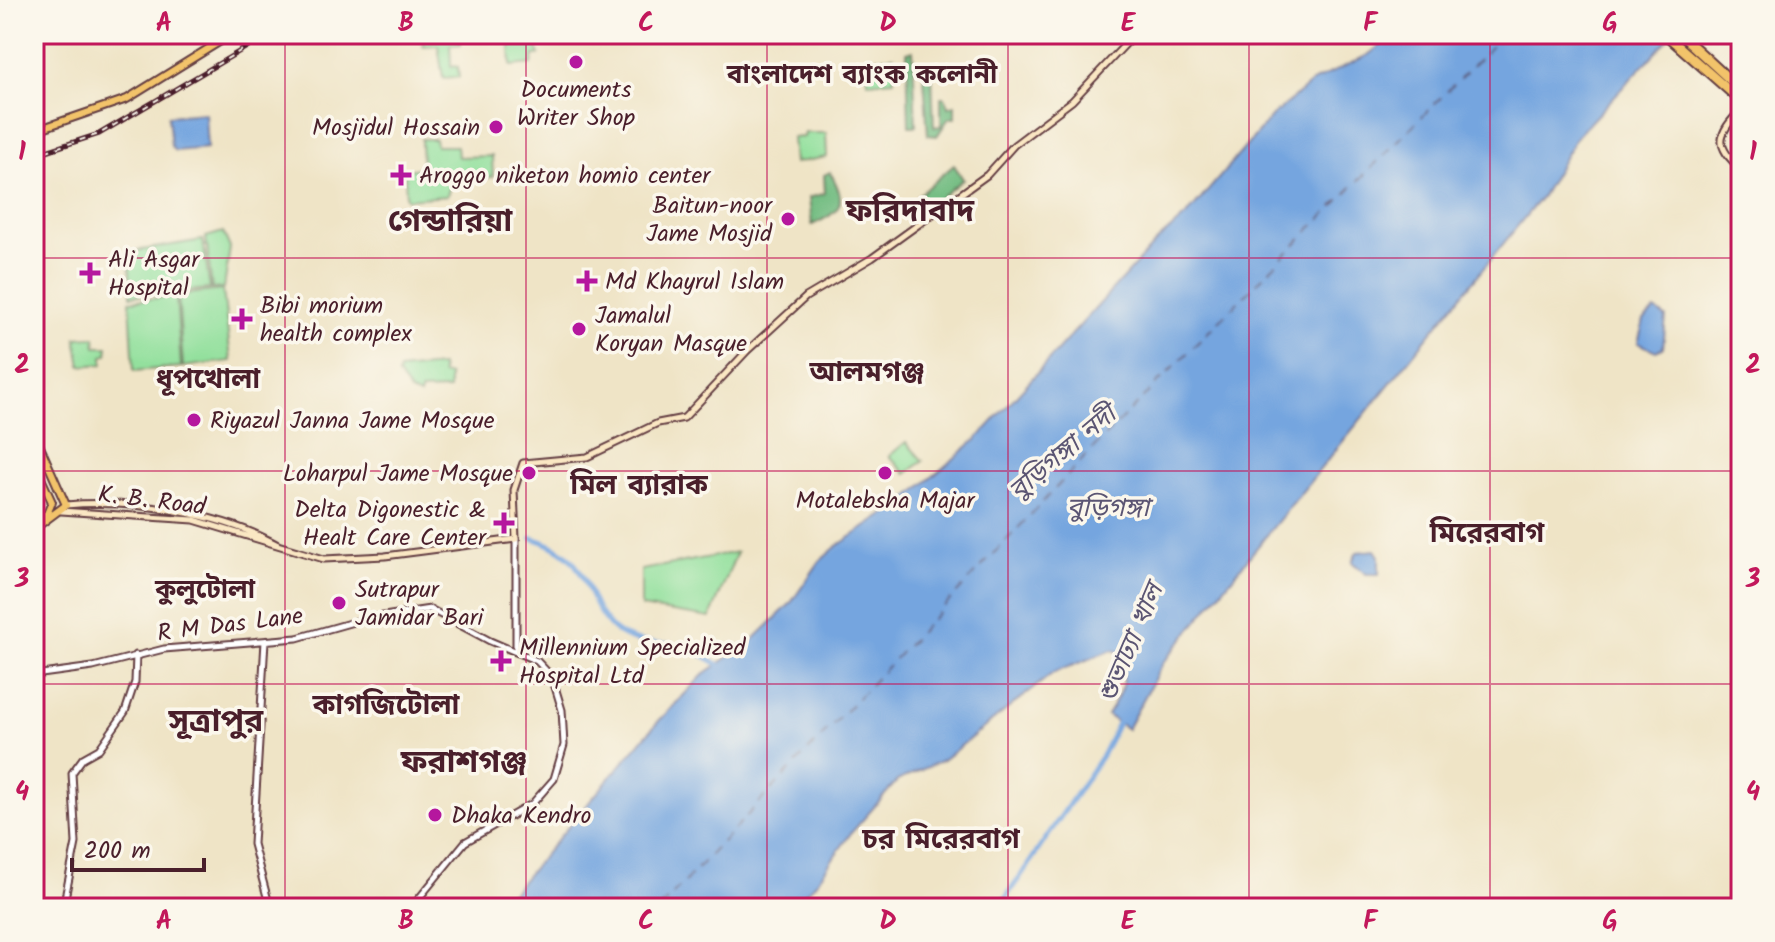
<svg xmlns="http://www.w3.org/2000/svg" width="1775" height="942" font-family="Kalam,'Noto Sans Bengali',sans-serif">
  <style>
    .green { fill: #93e09d; stroke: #6e8064; stroke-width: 2 }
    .forest { fill: #76be84; stroke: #606e58; stroke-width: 2 }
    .water { fill: #75a5df; stroke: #606285; stroke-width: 2 }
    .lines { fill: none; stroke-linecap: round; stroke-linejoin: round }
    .canal { stroke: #75a5df; stroke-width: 5 }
    .ferry { stroke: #5b5573; stroke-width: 2; stroke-dasharray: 10 8; stroke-linecap: butt }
    .tertiary-casing { stroke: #633d42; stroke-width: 9 }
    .secondary-casing { stroke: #633d42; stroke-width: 9 }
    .primary-casing { stroke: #633d42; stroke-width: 10 }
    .motorway-casing { stroke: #633d42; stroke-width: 12 }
    .tertiary { stroke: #fff; stroke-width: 5 }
    .secondary { stroke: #fae7c3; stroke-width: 5 }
    .primary { stroke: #f2c36a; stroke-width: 6 }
    .motorway { stroke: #f2c36a; stroke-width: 8 }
    .rail-casing { stroke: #4a1f2b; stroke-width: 5 }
    .rail { stroke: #fbf7ec; stroke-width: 2; stroke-dasharray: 6; stroke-linecap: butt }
    .grid { fill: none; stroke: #c2185b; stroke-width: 2; stroke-opacity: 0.55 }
    .poi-dot { fill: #b5179e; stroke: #fbf7ec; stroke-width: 3 }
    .labels { text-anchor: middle; stroke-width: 7; stroke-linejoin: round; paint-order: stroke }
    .poi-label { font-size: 24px; fill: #4a1f2b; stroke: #fbf7ec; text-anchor: start }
    .street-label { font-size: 24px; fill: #4a1f2b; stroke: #fbf7ec }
    .neighbourhood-label { font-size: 26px; font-weight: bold; fill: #4a1f2b; stroke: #fbf7ec }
    .water-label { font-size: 26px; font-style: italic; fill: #5b5573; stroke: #fbf7ec }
    .quarter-label { font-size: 28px; font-weight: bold; fill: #4a1f2b; stroke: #fbf7ec }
    .district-label { font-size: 32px; font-weight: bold; fill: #4a1f2b; stroke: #fbf7ec }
    .neatline { fill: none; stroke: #c2185b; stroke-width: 3 }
    .grid-label { font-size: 26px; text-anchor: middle; font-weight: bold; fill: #c2185b }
  </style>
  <rect width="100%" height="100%" fill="#fbf7ec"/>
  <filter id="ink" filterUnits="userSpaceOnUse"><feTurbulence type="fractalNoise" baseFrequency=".0125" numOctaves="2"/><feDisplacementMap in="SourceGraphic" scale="16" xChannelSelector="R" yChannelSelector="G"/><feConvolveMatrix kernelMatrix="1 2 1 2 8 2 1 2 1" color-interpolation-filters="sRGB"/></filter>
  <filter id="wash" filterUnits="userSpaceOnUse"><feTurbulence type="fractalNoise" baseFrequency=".006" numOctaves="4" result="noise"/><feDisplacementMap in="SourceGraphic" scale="32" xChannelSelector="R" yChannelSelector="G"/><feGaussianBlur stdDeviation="1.8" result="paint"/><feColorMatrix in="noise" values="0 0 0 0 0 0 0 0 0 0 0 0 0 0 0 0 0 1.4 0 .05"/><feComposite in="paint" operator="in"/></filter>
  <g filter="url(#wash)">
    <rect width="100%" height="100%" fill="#efe4c6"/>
    <!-- green -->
    <path class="green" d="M436,34H460L461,44L450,45L451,66L458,67L459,77L443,78L438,45L423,46V36Z
      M534,40L540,55L534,56L532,64L511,66L510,42Z
      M893,56L894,80L868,82L866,58Z
      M805,133H826L827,157L794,163L792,138L804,137Z
      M421,139H435L436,146H457L458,157L492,156L493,177L452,178L447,196L406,199L405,170L422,168Z
      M223,232L230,248L224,288L212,289L206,237Z
      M203,240L210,289L131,296L129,252Z
      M223,290L231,361L183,367L178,295Z
      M176,296L181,367L134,371L130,301Z
      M95,337L96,347H108L107,355L103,356V364L81,366L76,338Z
      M441,366L442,375H449V390L420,391V396L410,392L398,375L399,370Z
      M906,442L923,461L906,474L889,456Z
      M737,552L710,618L641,607V570Z"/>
    <!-- forest -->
    <path class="forest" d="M913,50L916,126H909L907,52Z
      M923,65L927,72L932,73L934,127L941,126V97H945L948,107L955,105V118H949L937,136L928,135Z
      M954,165L963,179L924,211L917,196Z
      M830,172C848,204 842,211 812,225L809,198L825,193L824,175Z"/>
    <!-- water -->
    <path class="water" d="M1395,34H1673L1576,137L1542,196L1163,663L1127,729L1107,715C1120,695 1130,677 1120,652L1112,650L1053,673L943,760L897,781L851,833L815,884L789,908H499L655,725L704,674L754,639L790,604L820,561L837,546L899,505L977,439L1155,243L1188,214L1272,116L1312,82L1368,55Z
      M205,113L207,148L175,151L171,146L168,116Z
      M1655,310L1666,317L1663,348L1656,351L1638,343L1644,320Z
      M1375,550L1379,556V574H1366L1352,562L1357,552Z"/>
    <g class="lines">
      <!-- canal -->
      <path class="canal" d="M532,538C596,557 578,595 613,629C629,643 654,644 673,644
        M691,648L721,666
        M999,908L1103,754L1120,719"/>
      <!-- ferry -->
      <path class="ferry" d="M660,908L1101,440L1504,34"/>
    </g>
  </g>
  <g filter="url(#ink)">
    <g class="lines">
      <!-- tertiary casing -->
      <g class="tertiary-casing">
        <path id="tertiary" d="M265,641L253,844L270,908
          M516,651V539
          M34,675L93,667L164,649L297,638L364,619L430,609L490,641L537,661L552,677L562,710L564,745L554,779L532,804L465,842L411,908
          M63,908L76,843L72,773L83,758L99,749L125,712L135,682L136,655"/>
      </g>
      <!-- secondary casing -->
      <g class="secondary-casing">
        <path id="secondary" d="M1741,110C1716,135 1715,146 1741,169
          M66,505C131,499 221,513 278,545
          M61,511L194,520L324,559L385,556L516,539L514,490L523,463L587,457L658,423L684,418L747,351L806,297L872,258L987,175L1014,145L1072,101L1135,34"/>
      </g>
      <!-- primary casing -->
      <g class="primary-casing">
        <path id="primary" d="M34,131L127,99L232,34
          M34,433L66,505L34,529
          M34,463L52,502L47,514L34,521"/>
      </g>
      <!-- motorway casing -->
      <g class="motorway-casing">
        <path id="motorway" d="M1665,34L1741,101
          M1680,34L1741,90"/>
      </g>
      <!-- tertiary -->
      <use href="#tertiary" class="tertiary"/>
      <!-- secondary -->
      <use href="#secondary" class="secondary"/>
      <!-- primary -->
      <use href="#primary" class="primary"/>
      <!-- motorway -->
      <use href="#motorway" class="motorway"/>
      <!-- rail casing -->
      <g class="rail-casing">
        <path id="rail" d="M34,155L99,134L269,34"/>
      </g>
      <!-- rail -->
      <use href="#rail" class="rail"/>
    </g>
  </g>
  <!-- grid -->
  <path class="grid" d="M285,34V908M526,34V908M767,34V908M1008,34V908M1249,34V908M1490,34V908M34,258H1741M34,471H1741M34,684H1741"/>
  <!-- markers -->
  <g class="poi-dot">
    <circle cx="576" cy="62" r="8"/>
    <circle cx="496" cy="127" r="8"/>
    <path d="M397 163h8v8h8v8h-8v8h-8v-8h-8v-8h8z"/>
    <circle cx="788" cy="219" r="8"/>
    <path d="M86 261h8v8h8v8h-8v8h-8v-8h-8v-8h8z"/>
    <path d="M583 269h8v8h8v8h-8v8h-8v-8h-8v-8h8z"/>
    <path d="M238 307h8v8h8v8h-8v8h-8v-8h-8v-8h8z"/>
    <circle cx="579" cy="329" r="8"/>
    <circle cx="194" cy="420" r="8"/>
    <circle cx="529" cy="473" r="8"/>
    <circle cx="885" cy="473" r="8"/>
    <path d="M500 511h8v8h8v8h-8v8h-8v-8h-8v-8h8z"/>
    <circle cx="339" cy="603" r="8"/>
    <path d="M497 649h8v8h8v8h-8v8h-8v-8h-8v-8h8z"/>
    <circle cx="435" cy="815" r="8"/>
  </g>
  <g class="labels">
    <!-- poi labels -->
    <g class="poi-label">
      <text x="576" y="97" text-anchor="middle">Documents<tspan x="576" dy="28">Writer Shop</tspan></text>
      <text x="480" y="135" text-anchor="end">Mosjidul Hossain</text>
      <text x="419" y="183">Aroggo niketon homio center</text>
      <text x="772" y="213" text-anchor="end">Baitun-noor<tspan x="772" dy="28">Jame Mosjid</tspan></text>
      <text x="108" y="267">Ali Asgar<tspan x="108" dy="28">Hospital</tspan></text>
      <text x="605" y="289">Md Khayrul Islam</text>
      <text x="260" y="313">Bibi morium<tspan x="260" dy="28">health complex</tspan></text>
      <text x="595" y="323">Jamalul<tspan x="595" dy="28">Koryan Masque</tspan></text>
      <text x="210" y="428">Riyazul Janna Jame Mosque</text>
      <text x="513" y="481" text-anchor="end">Loharpul Jame Mosque</text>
      <text x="885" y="508" text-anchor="middle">Motalebsha Majar</text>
      <text x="486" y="517" text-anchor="end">Delta Digonestic &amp;<tspan x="486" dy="28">Healt Care Center</tspan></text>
      <text x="355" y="597">Sutrapur<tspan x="355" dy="28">Jamidar Bari</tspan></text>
      <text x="519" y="655">Millennium Specialized<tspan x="519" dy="28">Hospital Ltd</tspan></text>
      <text x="451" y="823">Dhaka Kendro</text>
    </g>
    <!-- street labels -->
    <g class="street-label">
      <text transform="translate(152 500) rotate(7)" y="8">K. B. Road</text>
      <text transform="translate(230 624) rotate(-7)" y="8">R M Das Lane</text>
    </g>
    <!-- neighbourhood labels -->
    <g class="neighbourhood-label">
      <text x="862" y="83">বাংলাদেশ ব্যাংক কলোনী</text>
      <text x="205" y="598">কুলুটোলা</text>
    </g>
    <!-- water labels -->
    <g class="water-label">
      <text transform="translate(1062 452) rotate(-40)" y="9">বুড়িগঙ্গা নদী</text>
      <text x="1108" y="516">বুড়িগঙ্গা</text>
      <text transform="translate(1130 643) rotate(-67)" y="9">শুভাঢ্যা খাল</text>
    </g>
    <!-- quarter labels -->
    <g class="quarter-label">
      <text x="867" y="381">আলমগঞ্জ</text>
      <text x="208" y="388">ধূপখোলা</text>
      <text x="639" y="494">মিল ব্যারাক</text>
      <text x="1487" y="542">মিরেরবাগ</text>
      <text x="386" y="714">কাগজিটোলা</text>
      <text x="941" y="848">চর মিরেরবাগ</text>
    </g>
    <!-- district labels -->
    <g class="district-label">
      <text x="910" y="221">ফরিদাবাদ</text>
      <text x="450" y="231">গেন্ডারিয়া</text>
      <text x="216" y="731">সূত্রাপুর</text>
      <text x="464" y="772">ফরাশগঞ্জ</text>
    </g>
  </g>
  <!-- margin -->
  <rect width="1775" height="942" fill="none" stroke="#fbf7ec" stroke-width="88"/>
  <!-- scale -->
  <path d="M72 858v12h132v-12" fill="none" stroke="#4a1f2b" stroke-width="4"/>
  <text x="84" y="858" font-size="24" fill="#4a1f2b" stroke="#fbf7ec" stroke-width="6" paint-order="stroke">200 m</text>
  <rect x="44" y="44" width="1687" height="854" class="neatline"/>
  <g class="grid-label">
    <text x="164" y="31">A</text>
    <text x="406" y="31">B</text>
    <text x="646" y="31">C</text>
    <text x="888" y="31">D</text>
    <text x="1128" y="31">E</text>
    <text x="1370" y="31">F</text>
    <text x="1610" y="31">G</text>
    <text x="22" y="160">1</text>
    <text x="1753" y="160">1</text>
    <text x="22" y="373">2</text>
    <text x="1753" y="373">2</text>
    <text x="22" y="587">3</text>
    <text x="1753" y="587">3</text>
    <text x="22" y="800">4</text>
    <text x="1753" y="800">4</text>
    <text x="164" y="929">A</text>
    <text x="406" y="929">B</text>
    <text x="646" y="929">C</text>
    <text x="888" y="929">D</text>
    <text x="1128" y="929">E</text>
    <text x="1370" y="929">F</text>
    <text x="1610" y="929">G</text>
  </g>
</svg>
